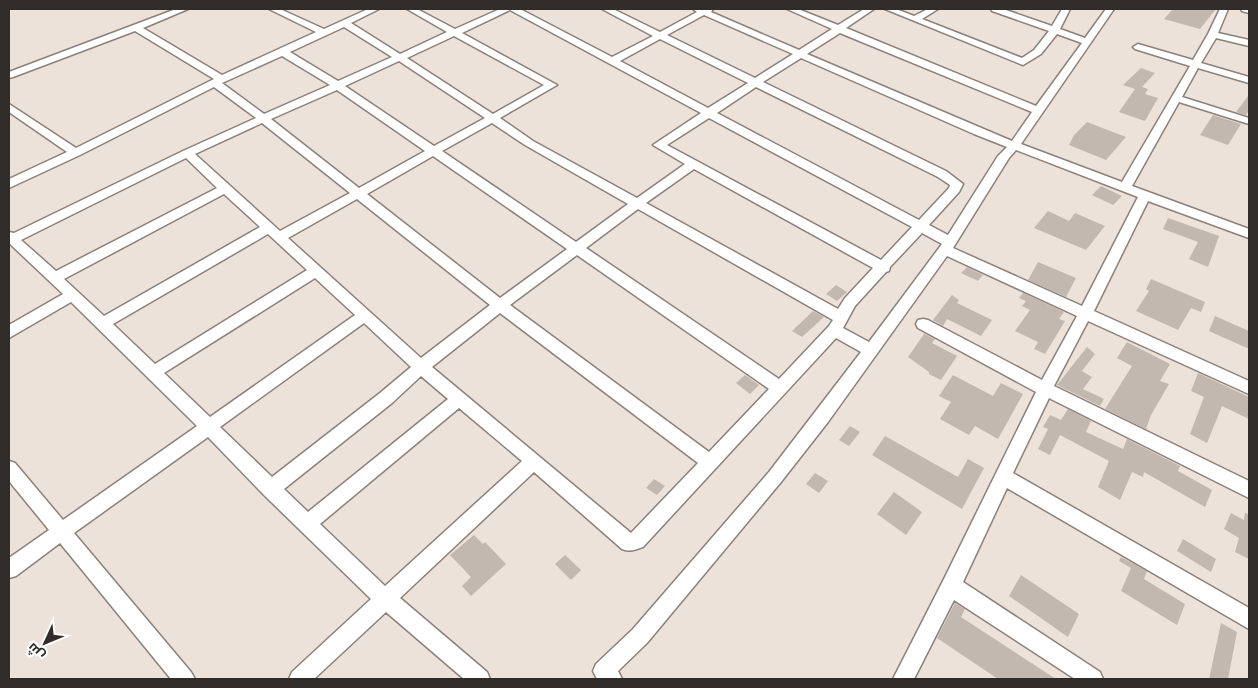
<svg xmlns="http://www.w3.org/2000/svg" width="1258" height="688" font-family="'DM Sans',Cairo,sans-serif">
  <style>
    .building { fill: #c2b8b0 }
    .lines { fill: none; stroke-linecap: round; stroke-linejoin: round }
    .street-casing { stroke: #8b817a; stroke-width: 3 }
    .street { fill: #fff; fill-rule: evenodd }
  </style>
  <rect width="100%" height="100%" fill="#ede2da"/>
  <!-- building -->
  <path class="building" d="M1173,9H1216L1200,29L1164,19Z
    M1141,68L1155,73L1142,87L1148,89L1145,94L1158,98L1145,121L1119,112L1135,89L1123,85Z
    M1248,96L1249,110L1246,115L1236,112Z
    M1213,115L1241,124L1228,145L1200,135Z
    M1087,122L1126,137L1106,160L1069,145L1074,135Z
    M1101,186L1122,196L1113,205L1092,195Z
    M1048,211L1069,221L1075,213L1105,226L1086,250L1034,228Z
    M1168,218L1219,236L1208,267L1189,259L1198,242L1163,229Z
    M1038,262L1076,278L1066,297L1028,280Z
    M967,267L983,275L978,281L961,273Z
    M1151,279L1205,302L1201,312L1191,308L1178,330L1136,311L1149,291L1146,289Z
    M836,285L847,292L837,301L826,294Z
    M1023,293L1064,312L1059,319L1065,321L1045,354L1034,349L1038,342L1015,331L1030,310L1022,306L1026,301L1019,298Z
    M952,295L959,300L957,303L992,320L981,336L947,319L943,326L933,320Z
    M813,311L824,317L802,337L792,331Z
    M1215,316L1249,331V349L1209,331Z
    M923,333L935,339L932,343L957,356L941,380L929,374V372L908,357L924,334Z
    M1127,342L1170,364L1160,381L1169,384L1151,415L1146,429L1105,409L1132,366L1117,358Z
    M1087,347L1095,354L1082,371L1092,377L1083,389L1104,399L1100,406L1057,385Z
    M1198,373L1249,397V419L1222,406L1207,443L1190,434L1204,397L1191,391Z
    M745,375L759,385L750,394L736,383Z
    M953,375L993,396L1001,383L1023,394L998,439L975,426L969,435L940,419L951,402L939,396Z
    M1068,409L1091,421L1086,432L1123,449L1127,439L1180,466L1178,471L1212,490L1205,507L1144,472L1143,477L1132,472L1120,500L1098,487L1109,461L1060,435L1050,455L1038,449L1048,429L1043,427L1050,415L1061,420Z
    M850,426L860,432L849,446L839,440Z
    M885,436L958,477L968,459L984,468L962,509L872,455Z
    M815,473L828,481L819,493L806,484Z
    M654,479L665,486L657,495L646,488Z
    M894,492L922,512L906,535L877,514Z
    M1231,513L1244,520L1245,513L1249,514V559L1235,552L1239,538L1224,529Z
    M474,535L483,544L485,542L506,564L471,596L462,586L471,577L450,555Z
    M1183,539L1216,559L1211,572L1177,551Z
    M565,555L581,570L571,580L555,564Z
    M1121,557L1147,571L1144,579L1185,604L1177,625L1121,591L1131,568L1119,561Z
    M1021,575L1079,614L1068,637L1009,596Z
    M955,603L965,609L961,617L1056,679H998L937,638Z
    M1221,623L1237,632L1228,679H1209Z"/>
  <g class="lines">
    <!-- street casing -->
    <g class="street-casing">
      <path id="street" d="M176,9H188L143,28L222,75L316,32L269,9H280L324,29L368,9H379L351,23L400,54L447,32L407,9H417L455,29L500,9H520L612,57L653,36L602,9H613L660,32L697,12L693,9H713L711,12L799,50L832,29L787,9H798L838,25L864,9H874L846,28L1036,106L1082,43L1057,34L1041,54L1023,65L885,9H896L914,16L928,9H938L922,19L1022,58L1034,50L1049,31L992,11L991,9H1003L1052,26L1062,9H1070L1060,29L1085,38L1106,9H1114L1021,144L1122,182L1190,66L1135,49L1133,47L1138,44L1193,60L1208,34L1220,9H1228L1218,33L1249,40V46L1216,38L1201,63L1249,77V83L1198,68L1182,97L1249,118V124L1179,102L1132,186L1249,229V238L1148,201L1094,311L1249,381V394L1088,321L1054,386L1249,481V498L1049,398L1013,473L1249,608V629L1007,488L963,582L1100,672L1103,679H1075L954,600L914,679H893L944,579L1036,392L918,328L916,324L918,320L923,319L928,320L1042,380L1077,316L947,256L828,422L781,482L647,643L618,671L622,679H597L593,671L596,664L633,629L769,472L861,352L836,338L643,547C635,550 630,552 622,549L534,472L400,598L487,672L490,679H464L386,612L314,679H289L292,672L371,599L264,495L208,437L74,533L191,672L195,679H171L60,543L16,576L9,578V558L49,530L9,481V461L15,463L63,520L197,426L71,302L9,338V325L63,294L9,243V232L14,233L183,151L256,118L214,87L80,155L9,188V179L67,152L9,112V104L76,148L214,79L135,31L13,77L9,78V72ZM510,10L701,113L653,145L685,164L637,198L533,141L500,118L557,85L462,33ZM704,15L793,54L755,78L667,35ZM344,27L392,57L338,81L290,52ZM840,33L1032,112L1012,141L807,54ZM454,36L544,85L493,114L407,58ZM660,39L748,83L708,108L620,61ZM282,56L330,85L264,114L222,83ZM801,58L974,134L1007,147L998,156L948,235L929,225L959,192L963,184L946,171L763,82ZM399,61L485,118L434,146L345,86ZM756,87L938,177L950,185L949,188L919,220L717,113ZM337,90L425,151L359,188L271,119ZM709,118L912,227L881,260L667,145ZM262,123L350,193L280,231L195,154ZM492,123L525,145L628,204L576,242L442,151ZM1016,150L1138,197L1082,306L953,248L1009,158ZM433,156L567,249L500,298L367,194ZM186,158L217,188L56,271L21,240ZM694,169L873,268L845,298L838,309L646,203ZM224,194L260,227L104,316L64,279ZM357,199L490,305L421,358L288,238ZM638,209L833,320L829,326L779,379L586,248ZM922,233L942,244L869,342L843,328L855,306L886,272L889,271L890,267ZM268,234L307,270L155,364L113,324ZM577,255L769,389L709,452L510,305ZM315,278L355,315L210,417L164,373ZM500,313L698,463L631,533L432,367ZM364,323L411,367L380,393L272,477L220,427ZM421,376L448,399L308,512L284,489L392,403ZM459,408L522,461L385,586L320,524Z
        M1241,9H1249V13L1242,11Z"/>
    </g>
    <!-- street -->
    <use href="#street" class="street"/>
  </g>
  <!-- border -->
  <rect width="1258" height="688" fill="none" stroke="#302c29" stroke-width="20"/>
  <!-- north arrow -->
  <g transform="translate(45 643) rotate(226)" stroke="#ffffff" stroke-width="4" paint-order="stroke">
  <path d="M0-4L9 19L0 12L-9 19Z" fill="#302c29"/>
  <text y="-8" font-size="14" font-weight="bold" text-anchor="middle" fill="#302c29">ش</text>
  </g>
</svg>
